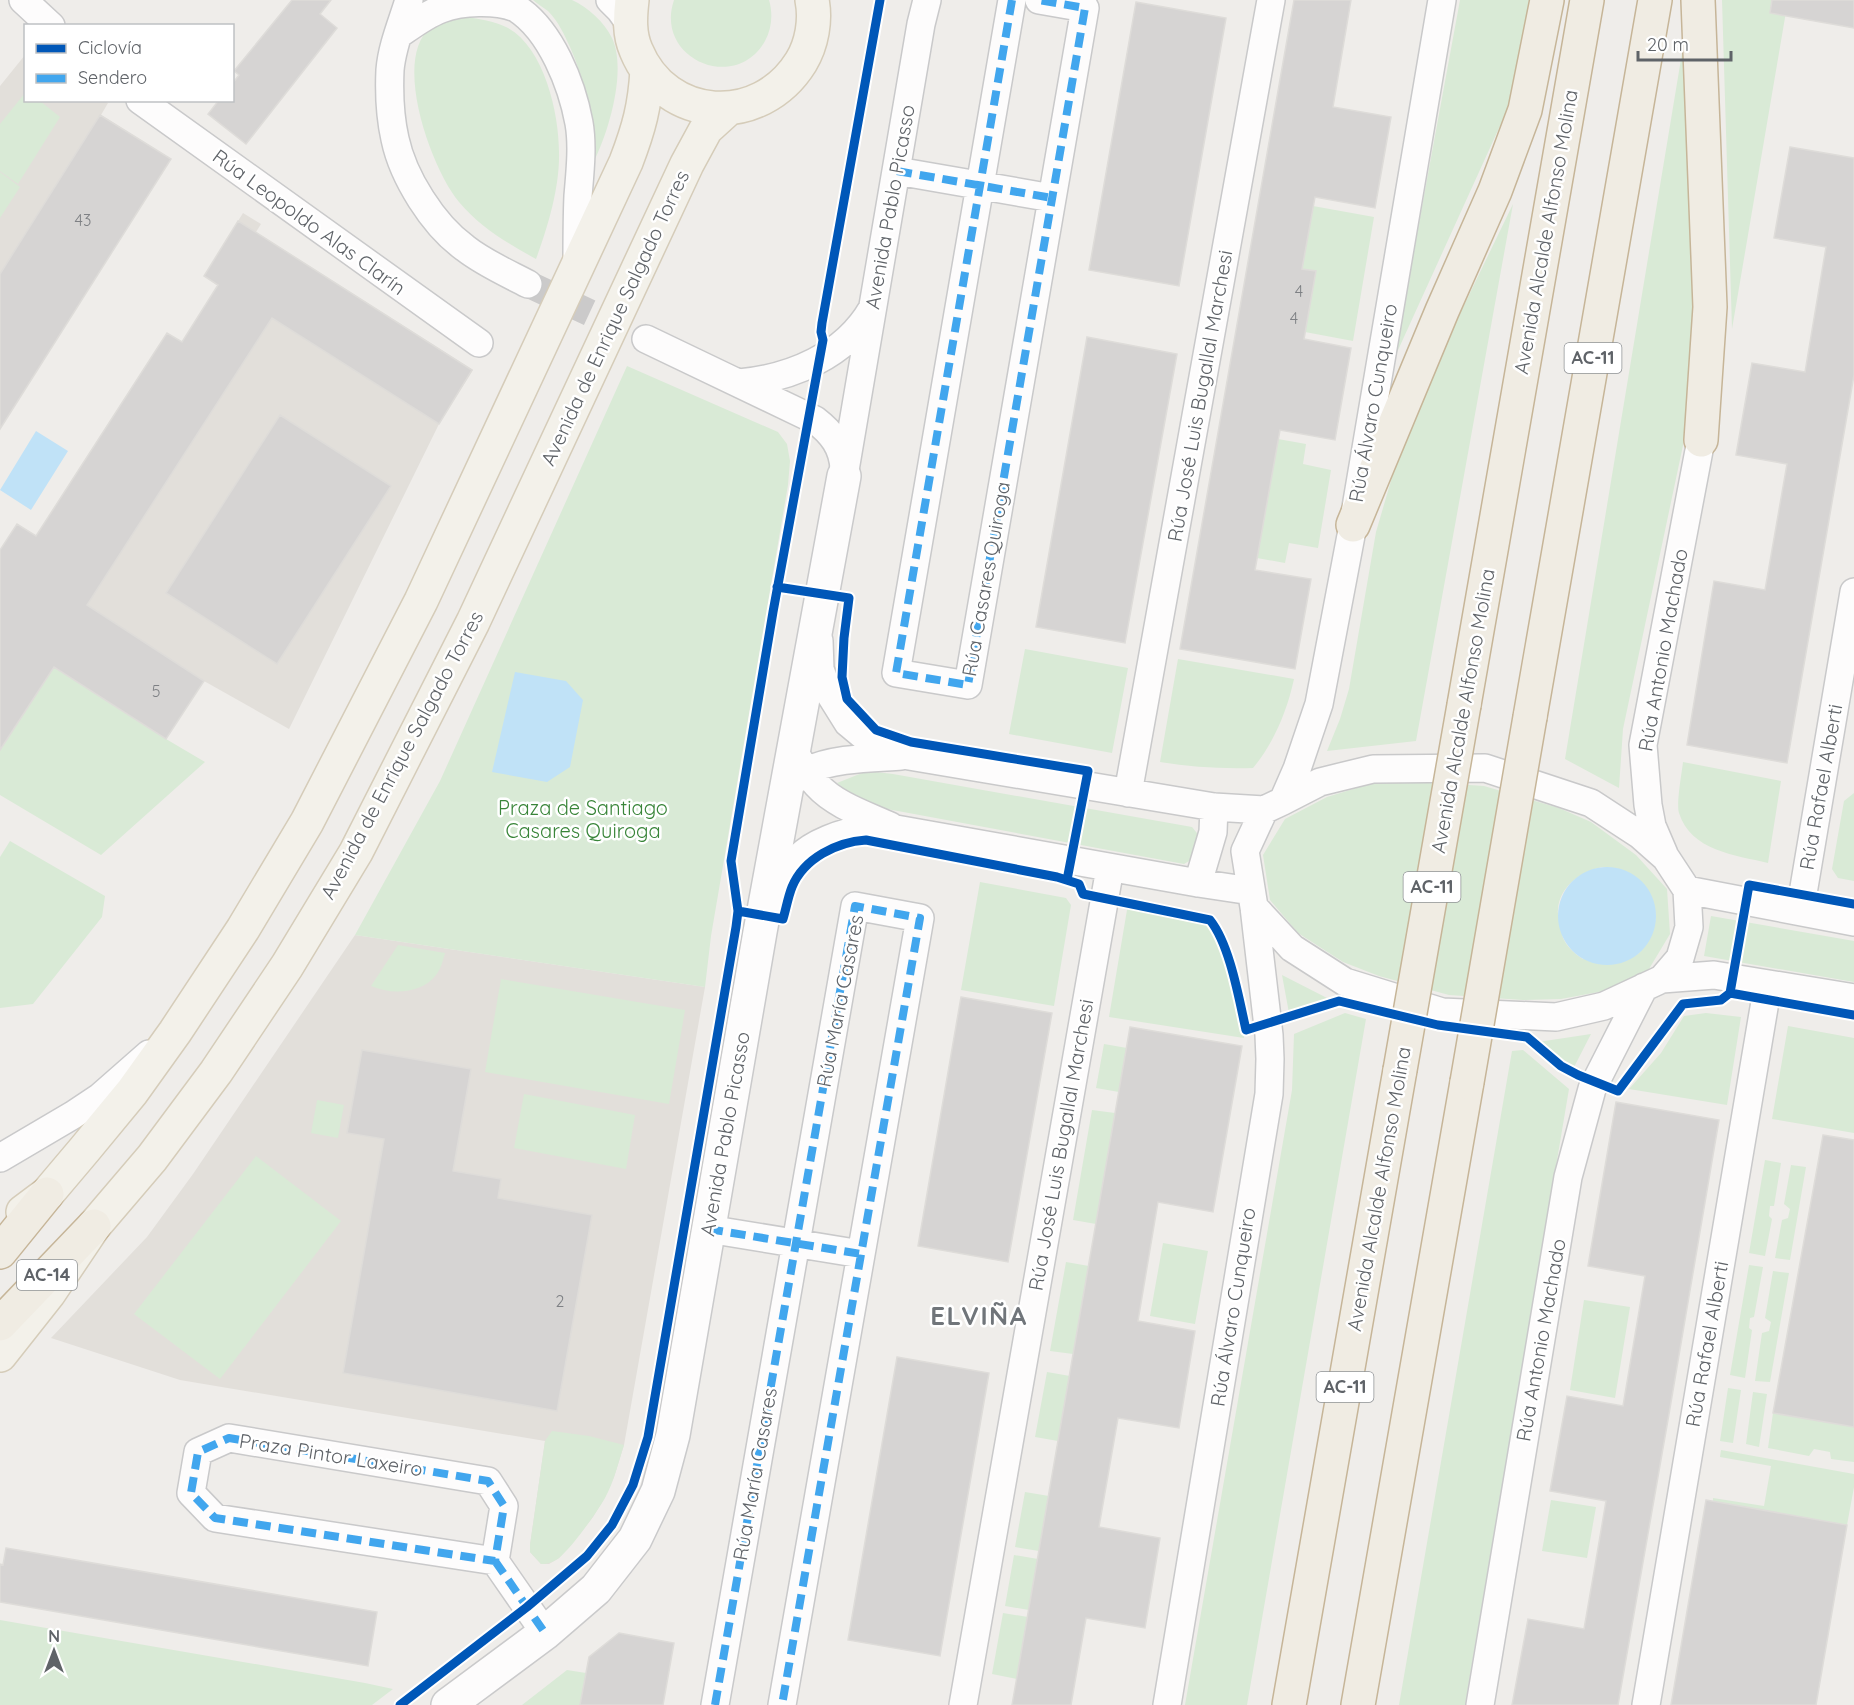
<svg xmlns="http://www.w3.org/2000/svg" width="1854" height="1705" font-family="Quicksand,sans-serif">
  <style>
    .education { fill: #e2dfda }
    .green { fill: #d9ead6; fill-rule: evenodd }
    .water { fill: #c0e2f7 }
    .building { fill: #d6d4d3; stroke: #dedcd9; stroke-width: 1.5 }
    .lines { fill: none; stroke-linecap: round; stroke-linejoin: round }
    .street-tunnel { stroke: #cbcaca; stroke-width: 27; stroke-dasharray: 27 14; stroke-linecap: butt }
    .street-casing { stroke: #c9c9ca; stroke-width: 30 }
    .secondary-casing { stroke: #cacacb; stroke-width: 36 }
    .primary-casing { stroke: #d5ccb9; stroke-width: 36 }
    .highway-casing { stroke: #c6b598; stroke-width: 36 }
    .street { stroke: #fdfcfc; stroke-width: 27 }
    .secondary { stroke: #fdfcfc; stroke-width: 33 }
    .primary { stroke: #f3f1ea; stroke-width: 33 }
    .highway { stroke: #f0ece3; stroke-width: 33 }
    .highway-bridge-casing { stroke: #c6b598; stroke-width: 36; stroke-linecap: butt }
    .highway-bridge { stroke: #f0ece3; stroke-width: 33 }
    .quiet { stroke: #41a6ee; stroke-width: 8; stroke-dasharray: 15 8; stroke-linecap: butt }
    .cycleway-casing { stroke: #fff; stroke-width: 13 }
    .cycleway { stroke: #0057b8; stroke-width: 9 }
    .labels { text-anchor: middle; stroke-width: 5; stroke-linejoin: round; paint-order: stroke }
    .number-label { font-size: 16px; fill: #7e8084 }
    .shield { fill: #fff; stroke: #8f9295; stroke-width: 1.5 }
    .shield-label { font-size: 18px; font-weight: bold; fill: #5f6368 }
    .street-label { font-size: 20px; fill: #5f6368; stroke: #fff }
    .park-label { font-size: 20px; fill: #398539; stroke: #fff }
    .district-label { font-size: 26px; font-weight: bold; letter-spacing: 1.5px; fill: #70757a; stroke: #fff }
  </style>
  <rect width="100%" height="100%" fill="#efedea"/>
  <!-- education -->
  <path class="education" d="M25,55L26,100L104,101L108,103L101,115L171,159L0,402V86Z
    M243,213L261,224L256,232L473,370L439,424L289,729L204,681L34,572L63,527L48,517L159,345L174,354L218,286L204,276Z
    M355,935L705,987L624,1445L614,1477L605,1497L593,1517L574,1541L559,1558L549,1564H541L530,1552V1545L545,1441L180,1380L51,1338L147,1237L193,1174Z"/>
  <!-- green -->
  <path class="green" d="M533,0H572C588,7 604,22 612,38C627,70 609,131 594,161C591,119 587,86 570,47C564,34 558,21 548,11C543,7 537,4 533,0Z
    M674,0H769C773,13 772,28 765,41C735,94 654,58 674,0Z
    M1460,0H1529L1514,95L1394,359Z
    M1722,0H1788L1732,329Z
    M466,17C479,19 494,21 506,27C544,46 559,113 559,152C560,186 548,227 536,259C507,243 481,228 459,202C432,170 391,59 431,27C441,20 454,19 466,17Z
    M1683,47L1695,308L1685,436L1623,729L1619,788L1565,759Z
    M25,93L26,100L40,101L60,117L18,184L0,171V124Z
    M0,172L20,187L0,218Z
    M1513,204L1416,741L1327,751L1340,719L1349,689L1376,532L1395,467L1426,384Z
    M1313,206L1374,217L1353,341L1305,332L1315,271L1302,269Z
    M627,366L778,432L787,444L790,461L788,485L711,936L705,987L355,935L440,781Z
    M1278,439L1306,444L1303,464L1331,470L1318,548L1289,543L1285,563L1257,558Z
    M1025,649L1128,668L1112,753L1009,734Z
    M1178,659L1294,679C1287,711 1274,743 1253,768C1221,769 1191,767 1160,762Z
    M54,667L166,739L205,762L101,855L0,795V750Z
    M1683,762L1781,781L1768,863C1735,855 1691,851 1679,813C1676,804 1682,772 1683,762Z
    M867,771L893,774L1192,827L1201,838L1196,857L1184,864L887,809L856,798L837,783Z
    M1410,781L1484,786L1559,808L1591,822L1636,855L1667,889L1670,934L1646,974L1604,991L1561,999L1523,1000L1449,995L1379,976L1343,962L1298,933L1270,900L1263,855L1285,819L1327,797L1373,783ZM1602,867C1627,869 1636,873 1649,894C1662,916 1654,937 1638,954L1583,959C1575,954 1567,947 1563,938C1562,934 1561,929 1560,924C1560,920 1557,914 1558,910C1559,886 1582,871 1602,867Z
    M1854,793V881L1838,878L1832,869L1844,801Z
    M10,841L105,896L102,917L33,1004L0,1008V857Z
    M980,882L1066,898L1071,905L1054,1006L961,990Z
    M1128,904L1209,924L1217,933L1242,1023L1244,1038L1109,1017Z
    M1711,916L1854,941V982L1704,956Z
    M398,945L445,953C443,960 441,969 436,975C422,994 391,995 371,986Z
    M1282,975L1329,999L1289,1013Z
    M501,979L685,1010L669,1104L485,1072Z
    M1345,1013L1366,1019L1247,1705H1185L1292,1090L1294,1034Z
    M1706,1013L1741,1017L1727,1105L1629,1089L1661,1053L1684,1016Z
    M1788,1026L1854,1038V1133L1772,1119Z
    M1591,1034L1572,1071L1538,1042Z
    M1104,1044L1127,1048L1119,1092L1096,1088Z
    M1523,1050L1569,1089L1465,1705H1399L1512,1051Z
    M524,1094L635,1115L626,1169L514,1148Z
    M317,1100L344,1105L338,1138L311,1133Z
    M1092,1110L1115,1113L1096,1224L1073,1220Z
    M256,1156L341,1221L220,1379L134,1314Z
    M1765,1160L1781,1163L1774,1206H1770L1769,1216L1772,1219L1765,1256L1749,1253Z
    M1791,1165L1806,1167L1790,1260L1775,1258L1782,1220L1788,1218L1790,1209L1784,1204Z
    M1163,1243L1208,1251L1195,1324L1150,1316Z
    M1066,1262L1089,1266L1073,1354L1050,1351Z
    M1749,1265L1763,1267L1754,1317L1750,1318L1749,1328L1752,1330L1745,1378L1730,1375Z
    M1773,1271L1789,1273L1770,1382L1755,1381L1762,1333L1769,1331L1771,1322L1765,1318Z
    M1584,1300L1630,1307L1615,1398L1570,1390Z
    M1047,1372L1070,1376L1058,1441L1035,1437Z
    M1728,1388L1741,1390L1733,1443L1720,1441Z
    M1753,1392L1767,1394L1759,1447L1746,1444Z
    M1773,1413L1854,1427V1462L1831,1459L1830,1452L1814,1449L1809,1456L1768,1448Z
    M552,1431L589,1436L624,1445C618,1463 614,1482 605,1498C595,1515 573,1546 559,1558C553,1562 548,1564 541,1564L530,1552V1545L545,1441Z
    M1721,1450L1854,1474V1487L1847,1525L1713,1502V1498L1764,1506L1771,1466L1720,1457Z
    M1025,1492L1049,1496L1039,1551L1015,1547Z
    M1551,1500L1596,1507L1587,1558L1542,1551Z
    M1014,1555L1038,1559L1029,1610L1005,1606Z
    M1003,1613L1028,1617L1017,1679L992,1674Z
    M0,1620L365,1683L393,1689L372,1705H0Z
    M567,1670L586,1673L580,1705H522Z"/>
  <!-- water -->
  <path class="water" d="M36,431L68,451L31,510L0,490Z
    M515,672L566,681L583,700L570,767L547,782L492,772Z
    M1558 916a49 49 0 1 1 98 0a49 49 0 1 1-98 0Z"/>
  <!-- building -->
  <path class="building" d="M292,0H331L320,14L337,28L246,144L208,114L219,100H232V84L239,75L234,71Z
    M1294,0H1351L1333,107L1391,117L1375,208L1315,197L1302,269L1316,271L1304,339L1351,348L1335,440L1280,430L1255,570L1311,579L1295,669L1180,649Z
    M1772,0H1854V28L1770,13Z
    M1136,2L1226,18L1179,286L1089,270Z
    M100,115L171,159L0,429V274Z
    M1790,147L1854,158V375L1787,763L1687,745L1714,581L1765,590L1787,464L1736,455L1752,363L1805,372L1826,247L1774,238Z
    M238,221L472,370L439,424L272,318L87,605L204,681L166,739L54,667L0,750V550L17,524L36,536L167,333L182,342L218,285L204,276Z
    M1087,337L1177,354L1125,643L1036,627Z
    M280,415L391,486L277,664L166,593Z
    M961,997L1052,1013L1008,1262L918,1246Z
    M1130,1027L1242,1046L1213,1212L1158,1202L1138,1321L1195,1331L1179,1428L1118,1418L1099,1527L1160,1538L1145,1628L1086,1618L1071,1705H1012Z
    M362,1050L471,1069L453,1171L501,1179L498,1198L592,1215L557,1411L343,1373L384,1139L347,1133Z
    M1616,1102L1719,1120L1669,1414L1618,1705H1512L1528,1619L1584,1629L1595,1566L1606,1501L1550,1491L1567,1396L1623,1406L1645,1276L1588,1266Z
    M1823,1135L1854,1140V1427L1773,1413Z
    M897,1357L989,1373L940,1656L848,1640Z
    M1706,1500L1847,1525L1816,1705H1671Z
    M6,1548L377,1612L368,1666L0,1602V1564L3,1565Z
    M619,1633L674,1643L663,1705H580L589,1657Z"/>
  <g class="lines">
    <!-- street-tunnel -->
    <path class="street-tunnel" d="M528,284L646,339"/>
    <!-- street casing -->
    <g class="street-casing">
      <path id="street" d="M23,0L51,26
        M409,0C402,23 392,46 390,70C389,92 390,117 395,139C403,177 433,225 465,248C484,263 507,273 528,284
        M610,0L620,10L630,24
        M1012,0L896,673L968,685L1085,8L1039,0
        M398,35C411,26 425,15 441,9C462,1 496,0 516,8C551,30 572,85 579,123C583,146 580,172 578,196C577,219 577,242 577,265
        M140,100L479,343
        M897,171L1052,198
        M646,339L815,420C832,433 843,447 844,469
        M739,383C791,378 845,356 872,309
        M844,476L921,24L927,0
        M819,641L820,669L828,691L848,723L866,738L909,756L1214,807L1264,810
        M793,749C800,762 807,774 817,785C835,805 866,815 890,826
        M792,782C797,778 802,774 807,771C832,758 874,758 901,756
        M1128,793L1271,0
        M1283,801L1297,769L1319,704L1353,525L1442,0
        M1664,854L1652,826L1648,805L1643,745L1701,440
        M1198,883L1213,832L1214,807
        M1687,890L1854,922
        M771,903C778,887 786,870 798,858C813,843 842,832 863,830C874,828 885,829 896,829L1198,883L1251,891
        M1800,911L1854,592
        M1662,979L1714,975L1854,998
        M0,1158L73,1115L100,1097L149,1054
        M708,1229L861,1254
        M229,1438L488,1481L504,1506L495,1561L215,1518L191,1493L198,1452Z
        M495,1561L545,1633
        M715,1705L855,906L920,918L782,1705
        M963,1705L1110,868
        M1167,1705L1269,1094L1270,1059L1269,1035L1254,907L1245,851L1264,810L1283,801L1320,782L1373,769L1485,768L1591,803L1640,835L1666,858L1687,890L1689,927L1680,958L1662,979L1604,1006L1556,1017L1442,1012L1345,982L1292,948L1254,907
        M1480,1705L1568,1177L1592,1089L1644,987
        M1646,1705L1768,984"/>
    </g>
    <!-- secondary casing -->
    <g class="secondary-casing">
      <path id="secondary" d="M448,1705L545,1633L596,1589L635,1539L658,1491L673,1435L760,932L844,476"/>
    </g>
    <!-- primary casing -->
    <g class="primary-casing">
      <path id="primary" d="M632,0C630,17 629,34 636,50C666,123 760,128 801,62C812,44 816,20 812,0
        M23,1212L47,1194L85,1149L132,1092L175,1032L243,929L307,822L421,601L626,162C639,128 645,106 647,70
        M0,1355L49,1293L94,1226L152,1158L216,1072L287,966L356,852L473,622L687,164L706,129L728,109"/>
    </g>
    <!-- highway casing -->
    <g class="highway-casing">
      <path id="highway" d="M1698,0L1710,307L1701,440
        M1353,525L1442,311L1495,191L1525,110L1547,0
        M1464,705L1587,0
        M1530,717L1655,0
        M0,1252L47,1194
        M0,1324L94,1226
        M1289,1705L1400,1070
        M1358,1705L1467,1082"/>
    </g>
    <!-- street -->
    <use href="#street" class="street"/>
    <!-- secondary -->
    <use href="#secondary" class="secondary"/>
    <!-- primary -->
    <use href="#primary" class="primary"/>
    <!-- highway -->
    <use href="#highway" class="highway"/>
    <!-- highway-bridge casing -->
    <g class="highway-bridge-casing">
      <path id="highway-bridge" d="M1400,1070L1464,705
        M1467,1082L1530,717"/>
    </g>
    <!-- highway-bridge -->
    <use href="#highway-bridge" class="highway-bridge"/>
    <!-- quiet -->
    <path class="quiet" d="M1012,0L896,673L968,685L1085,8L1039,0
      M897,171L1052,198
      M708,1229L861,1254
      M229,1438L488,1481L504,1506L495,1561L215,1518L191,1493L198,1452Z
      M495,1561L545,1633
      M715,1705L855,906L920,918L782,1705"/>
    <!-- cycleway casing -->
    <g class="cycleway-casing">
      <path id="cycleway" d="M777,587L849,598L844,638L842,677L847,699L876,730L911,742L1088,771L1067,880
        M738,911L783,919C786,909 788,897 792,887C804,858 837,842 866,840L1057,877L1079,884L1083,894L1210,920C1230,945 1239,999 1246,1030L1339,1001L1438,1025L1527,1037L1561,1066L1578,1075L1618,1091L1683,1004L1721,1000L1730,993L1749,885L1854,904
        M1730,993L1854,1015
        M400,1705L527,1607L587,1556L612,1525L633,1485L648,1437L736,927L738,911L731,861L773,612L823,340L821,332L822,323L880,0"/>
    </g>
    <!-- cycleway -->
    <use href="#cycleway" class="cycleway"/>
  </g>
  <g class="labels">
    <!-- number labels -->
    <g class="number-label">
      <text x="83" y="226">43</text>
      <text x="1299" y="297">4</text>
      <text x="1294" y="324">4</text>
      <text x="156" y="697">5</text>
      <text x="560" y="1307">2</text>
    </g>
    <!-- shield labels -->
    <g class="shield">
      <rect x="1564.5" y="343" width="57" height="30" rx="4.5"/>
      <rect x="1403.5" y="872" width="57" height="30" rx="4.5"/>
      <rect x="17" y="1260" width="60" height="30" rx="4.5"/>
      <rect x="1316.5" y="1372" width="57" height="30" rx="4.5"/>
    </g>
    <g class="shield-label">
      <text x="1593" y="364">AC-11</text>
      <text x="1432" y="893">AC-11</text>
      <text x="47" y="1281">AC-14</text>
      <text x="1345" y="1393">AC-11</text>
    </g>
    <!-- street labels -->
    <g class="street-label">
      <text transform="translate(890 207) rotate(-80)" y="7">Avenida Pablo Picasso</text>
      <text transform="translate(309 222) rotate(36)" y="7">Rúa Leopoldo Alas Clarín</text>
      <text transform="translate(1546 232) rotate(-80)" y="7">Avenida Alcalde Alfonso Molina</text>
      <text transform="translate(615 318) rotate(-65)" y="7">Avenida de Enrique Salgado Torres</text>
      <text transform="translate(1200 396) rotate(-80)" y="7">Rúa José Luis Bugallal Marchesi</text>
      <text transform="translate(1373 403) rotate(-80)" y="7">Rúa Álvaro Cunqueiro</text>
      <text transform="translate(986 579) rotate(-80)" y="7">Rúa Casares Quiroga</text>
      <text transform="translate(1663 650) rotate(-80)" y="7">Rúa Antonio Machado</text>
      <text transform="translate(1463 711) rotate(-80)" y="7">Avenida Alcalde Alfonso Molina</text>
      <text transform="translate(402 755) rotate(-62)" y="7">Avenida de Enrique Salgado Torres</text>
      <text transform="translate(1821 787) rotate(-80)" y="7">Rúa Rafael Alberti</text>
      <text transform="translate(840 1001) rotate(-79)" y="7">Rúa María Casares</text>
      <text transform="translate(725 1134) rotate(-80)" y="7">Avenida Pablo Picasso</text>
      <text transform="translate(1061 1145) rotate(-80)" y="7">Rúa José Luis Bugallal Marchesi</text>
      <text transform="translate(1379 1189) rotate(-80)" y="7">Avenida Alcalde Alfonso Molina</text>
      <text transform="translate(1233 1307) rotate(-81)" y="7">Rúa Álvaro Cunqueiro</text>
      <text transform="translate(1541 1340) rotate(-80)" y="7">Rúa Antonio Machado</text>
      <text transform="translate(1707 1344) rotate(-80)" y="7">Rúa Rafael Alberti</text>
      <text transform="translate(331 1455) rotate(9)" y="7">Praza Pintor Laxeiro</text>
      <text transform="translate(755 1474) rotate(-80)" y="7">Rúa María Casares</text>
    </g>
    <!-- park labels -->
    <g class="park-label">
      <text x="583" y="815">Praza de Santiago<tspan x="583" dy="23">Casares Quiroga</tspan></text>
    </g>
    <!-- district labels -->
    <g class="district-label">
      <text x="979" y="1325">ELVIÑA</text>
    </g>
  </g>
  <!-- legend -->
  <rect x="24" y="24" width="210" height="78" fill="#ffffff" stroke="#bfc1c3" stroke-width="1.5"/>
  <rect x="36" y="44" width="30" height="9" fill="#0057b8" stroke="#bfc1c3" stroke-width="1.5"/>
  <text x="78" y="54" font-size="18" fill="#5f6368">Ciclovía</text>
  <rect x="36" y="74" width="30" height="9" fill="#41a6ee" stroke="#bfc1c3" stroke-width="1.5"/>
  <text x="78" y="84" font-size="18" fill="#5f6368">Sendero</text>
  <!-- north arrow -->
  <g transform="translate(54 1651)" stroke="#ffffff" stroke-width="4.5" paint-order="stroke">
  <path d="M0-4.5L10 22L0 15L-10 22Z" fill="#5f6368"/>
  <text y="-9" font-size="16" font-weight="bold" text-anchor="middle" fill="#5f6368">N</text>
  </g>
  <!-- scale -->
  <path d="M1638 51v9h93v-9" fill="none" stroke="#5f6368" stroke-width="3"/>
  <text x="1647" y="51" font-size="18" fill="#5f6368" stroke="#ffffff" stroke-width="4.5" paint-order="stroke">20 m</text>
</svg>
